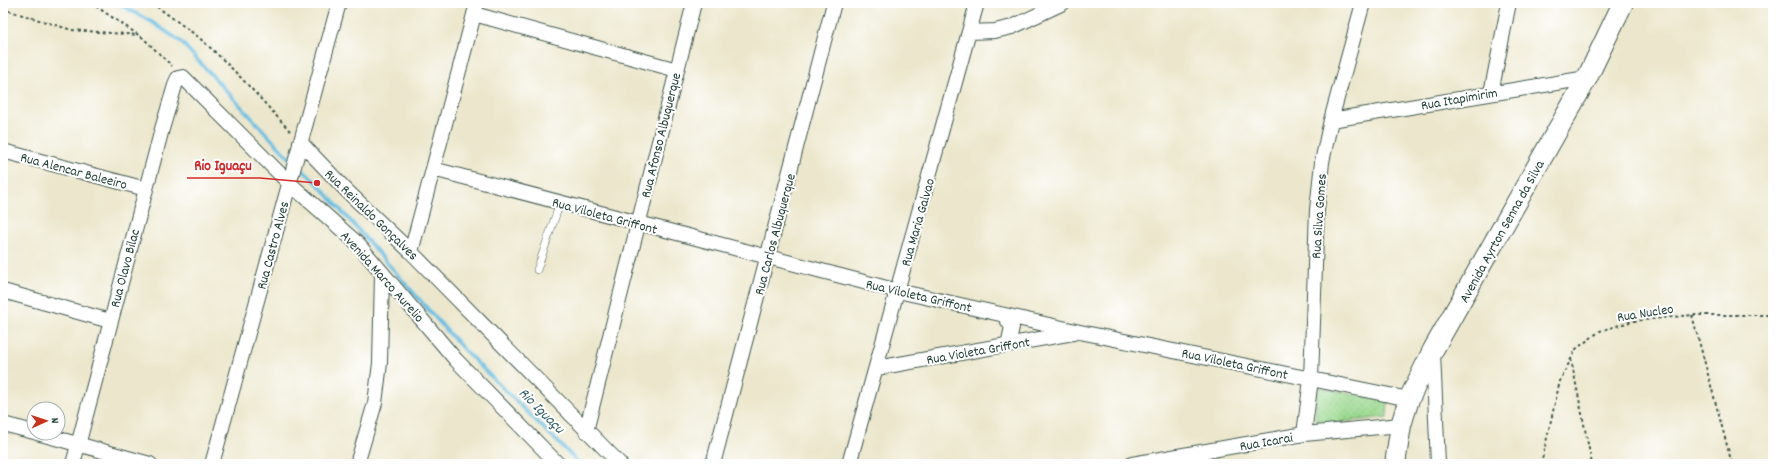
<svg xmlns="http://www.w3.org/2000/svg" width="1776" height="467" font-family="Dekko,sans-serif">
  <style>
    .park { fill: url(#park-dots); stroke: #5c8a60 }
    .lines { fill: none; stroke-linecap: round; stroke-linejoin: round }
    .stream { stroke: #69c0e6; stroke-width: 3.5 }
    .lane-casing { stroke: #3e564b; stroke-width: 8 }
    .street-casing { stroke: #3e564b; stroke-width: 16 }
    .secondary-casing { stroke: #3e564b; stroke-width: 22 }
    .path { stroke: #3e564b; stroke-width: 2; stroke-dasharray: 3 3; stroke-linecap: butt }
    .lane { stroke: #fff; stroke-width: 7 }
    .street { stroke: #fff; stroke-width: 14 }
    .secondary { stroke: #fff; stroke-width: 20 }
    .labels { text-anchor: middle; stroke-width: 4; stroke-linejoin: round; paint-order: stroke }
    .street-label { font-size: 14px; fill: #1f3d34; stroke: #fff }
    .water-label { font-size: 15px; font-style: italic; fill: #356469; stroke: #fff }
    .leader { fill: none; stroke: #d62828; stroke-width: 1.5 }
    .callout-dot { fill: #d62828; stroke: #fff; stroke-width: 1.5 }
    .callout-label { font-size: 15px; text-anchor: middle; font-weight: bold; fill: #d62828; stroke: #fff; stroke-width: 4; stroke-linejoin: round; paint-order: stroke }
  </style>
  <defs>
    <pattern id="park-dots" width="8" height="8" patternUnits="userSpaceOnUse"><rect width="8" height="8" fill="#99d88d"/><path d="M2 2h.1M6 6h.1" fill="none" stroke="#83ba7a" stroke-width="1.8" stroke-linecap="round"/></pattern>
  </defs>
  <rect width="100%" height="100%" fill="#fff"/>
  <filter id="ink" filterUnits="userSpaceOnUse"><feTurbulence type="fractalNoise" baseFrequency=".025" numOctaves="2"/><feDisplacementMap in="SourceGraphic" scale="8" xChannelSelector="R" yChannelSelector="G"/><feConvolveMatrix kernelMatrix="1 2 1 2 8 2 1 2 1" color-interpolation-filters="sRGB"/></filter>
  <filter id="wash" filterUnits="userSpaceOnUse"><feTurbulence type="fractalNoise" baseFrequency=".012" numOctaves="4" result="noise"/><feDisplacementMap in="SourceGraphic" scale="16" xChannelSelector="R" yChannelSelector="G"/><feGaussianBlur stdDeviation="0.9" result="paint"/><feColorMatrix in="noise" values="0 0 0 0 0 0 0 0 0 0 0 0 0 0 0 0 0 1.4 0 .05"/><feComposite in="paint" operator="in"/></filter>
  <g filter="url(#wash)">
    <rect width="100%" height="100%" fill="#ece7cc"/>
    <!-- park -->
    <path class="park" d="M1316,387L1388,400L1387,417L1316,425Z"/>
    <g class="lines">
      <!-- stream -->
      <path class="stream" d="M117,3L152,22L180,41L291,160
        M297,165L317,183L463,349L580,464"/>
    </g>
  </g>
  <g filter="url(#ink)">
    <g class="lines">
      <!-- lane casing -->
      <g class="lane-casing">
        <path id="lane" d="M537,270L560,203"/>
      </g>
      <!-- street casing -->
      <g class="street-casing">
        <path id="street" d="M474,14L677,70
          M970,32L995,31L1012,27L1063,3
          M1491,93L1509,3
          M1331,120L1587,78
          M300,142L347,191L411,252L620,464
          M3,151L146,189
          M433,169L898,291L1080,332L1409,399
          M411,252L477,3
          M3,291L110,321
          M1004,315L1012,327L1008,345
          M1433,353L1438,464
          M877,368L1073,333
          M3,424L34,432
          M586,431L694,3
          M37,433L150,464
          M1304,434L1311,379L1317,210L1322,162L1331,120L1363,3
          M73,464L162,129L176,82L178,78L183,77L289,183L357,243L456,360L558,464
          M212,464L339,3
          M357,464L375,403L380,363L382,274
          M713,464L834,3
          M849,464L977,3
          M1132,464L1304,434L1401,425"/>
      </g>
      <!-- secondary casing -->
      <g class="secondary-casing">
        <path id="secondary" d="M1395,464L1401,425L1409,399L1433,350L1587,78L1623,3"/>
      </g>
      <!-- path -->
      <path class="path" d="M91,3L143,38L172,66
        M152,3C167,14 182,25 197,36C231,65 260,98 290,131
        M3,9L72,30L138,35
        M1692,315L1732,464
        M1571,359L1592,464
        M1541,464L1560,381L1576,349L1600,331L1633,321L1692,315H1773"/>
      <!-- lane -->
      <use href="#lane" class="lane"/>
      <!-- street -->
      <use href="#street" class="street"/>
      <!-- secondary -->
      <use href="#secondary" class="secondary"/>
    </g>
  </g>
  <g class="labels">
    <!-- street labels -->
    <g class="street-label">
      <text transform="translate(1459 98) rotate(-10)" y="5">Rua Itapimirim</text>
      <text transform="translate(660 135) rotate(-76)" y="5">Rua Afonso Albuquerque</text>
      <text transform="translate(74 170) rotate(15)" y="5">Rua Alencar Baleeiro</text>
      <text transform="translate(372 214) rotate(44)" y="5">Rua Reinaldo Gonçalves</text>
      <text transform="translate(605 215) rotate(15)" y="5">Rua Viloleta Griffont</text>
      <text transform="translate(1318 216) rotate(-86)" y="5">Rua Silva Gomes</text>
      <text transform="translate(917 222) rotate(-74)" y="5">Rua Maria Galvao</text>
      <text transform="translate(1501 231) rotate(-61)" y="5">Avenida Ayrton Senna da Silva</text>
      <text transform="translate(774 234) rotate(-75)" y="5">Rua Carlos Albuquerque</text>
      <text transform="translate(272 245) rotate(-75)" y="5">Rua Castro Alves</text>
      <text transform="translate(124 268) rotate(-75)" y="5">Rua Olavo Bilac</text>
      <text transform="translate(383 276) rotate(48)" y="5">Avenida Marco Aurelio</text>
      <text transform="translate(919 295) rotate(13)" y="5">Rua Viloleta Griffont</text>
      <text transform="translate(1645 312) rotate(-9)" y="5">Rua Nucleo</text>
      <text transform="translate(978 350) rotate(-10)" y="5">Rua Violeta Griffont</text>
      <text transform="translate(1235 363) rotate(12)" y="5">Rua Viloleta Griffont</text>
      <text transform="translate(1266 441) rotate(-10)" y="5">Rua Icarai</text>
    </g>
    <!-- water labels -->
    <g class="water-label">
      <text transform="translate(542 410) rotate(45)" y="5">Rio Iguaçu</text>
    </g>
  </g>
  <!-- callouts -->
  <path class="leader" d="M317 183L260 178H187"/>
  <circle class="callout-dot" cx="317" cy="183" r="4"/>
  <g class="callout-label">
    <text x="223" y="170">Rio Iguaçu</text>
  </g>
  <!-- margin -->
  <rect width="1776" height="467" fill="none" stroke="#fff" stroke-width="16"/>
  <!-- north arrow -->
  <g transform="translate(46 421) rotate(87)"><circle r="19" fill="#ffffff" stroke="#a5b1ae"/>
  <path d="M0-3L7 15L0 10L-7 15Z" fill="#c8321e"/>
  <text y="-6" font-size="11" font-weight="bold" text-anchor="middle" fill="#1f3d34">N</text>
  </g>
</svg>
